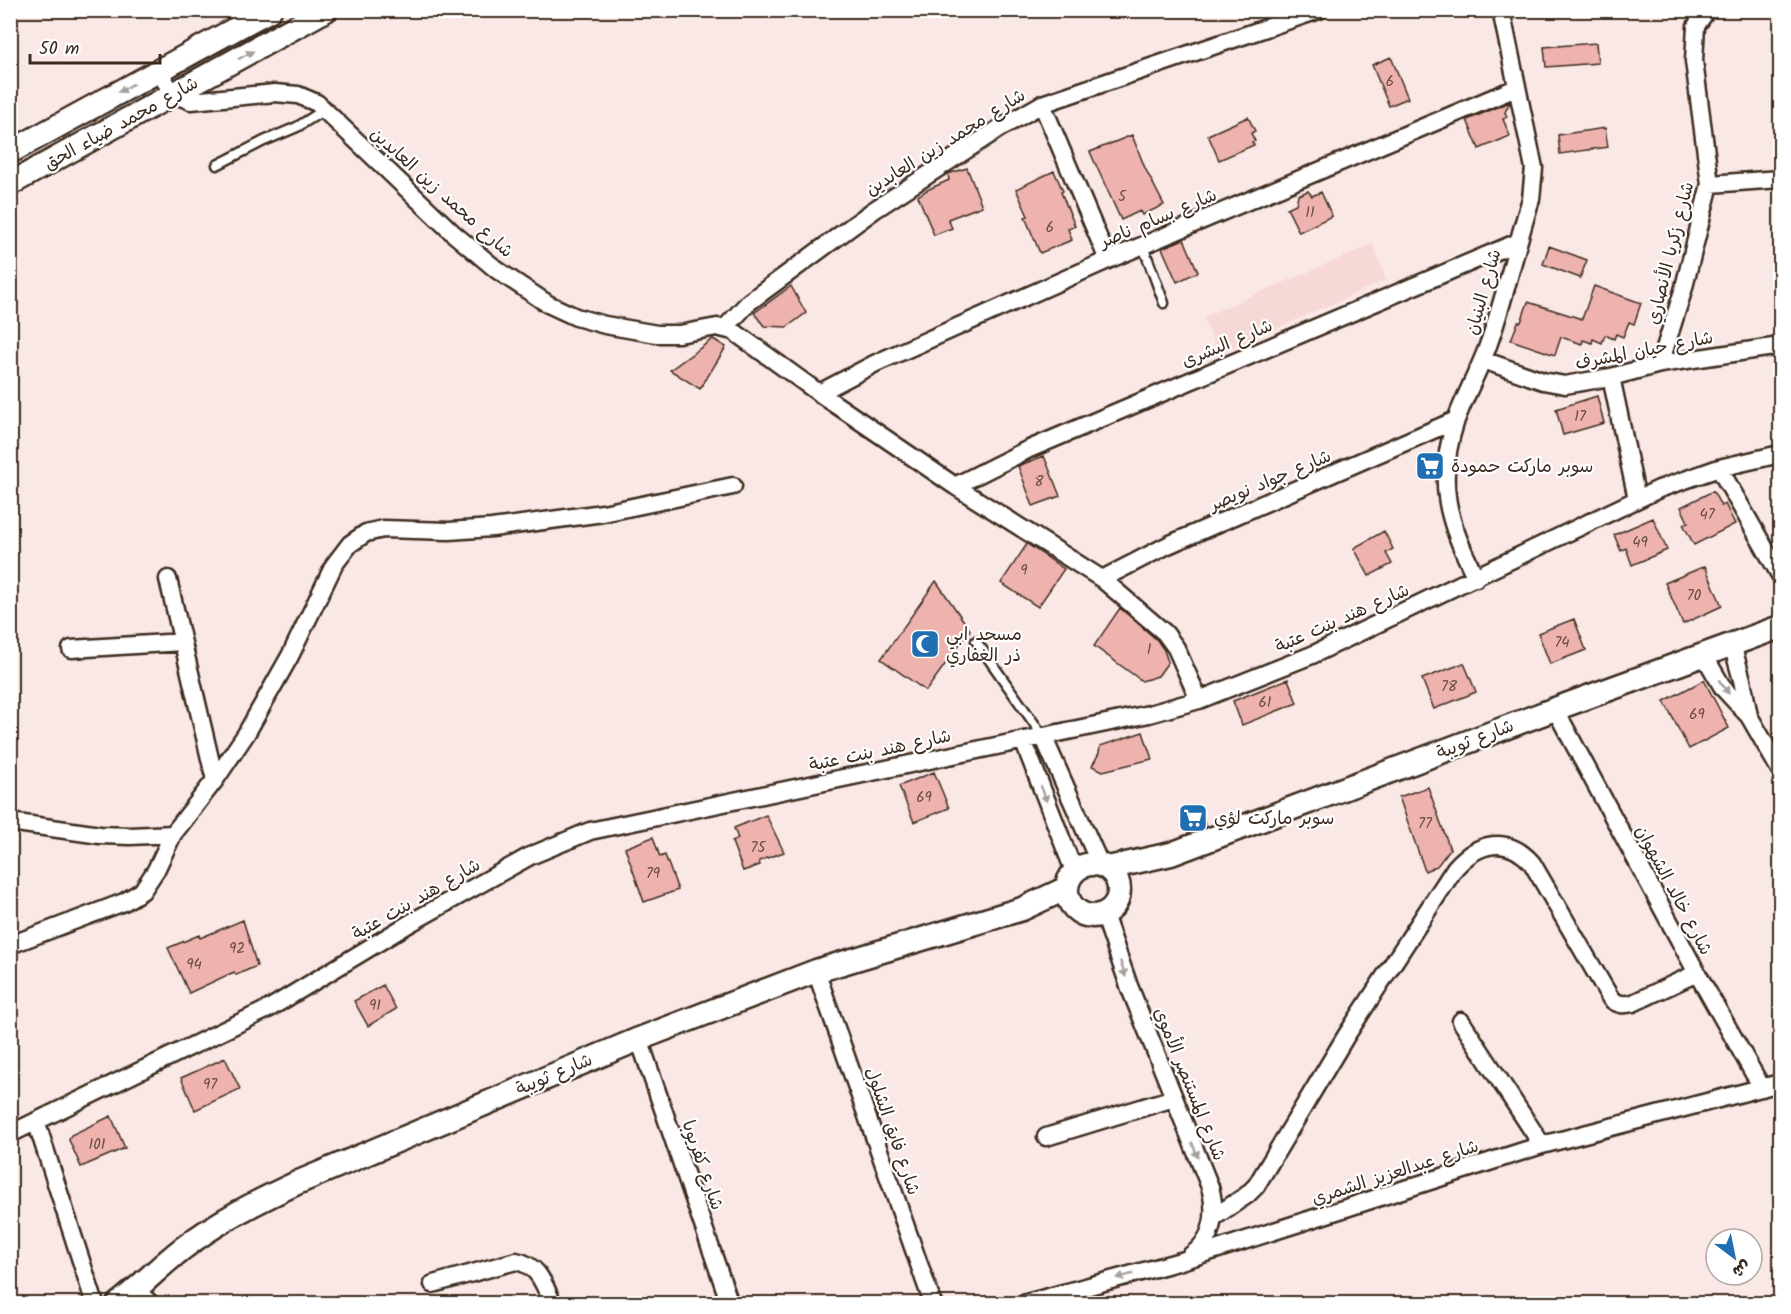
<svg xmlns="http://www.w3.org/2000/svg" width="1791" height="1314" font-family="Kalam,'Playpen Sans Arabic',sans-serif">
  <style>
    .built { fill: #f6d8d6 }
    .building { fill: #eeb3ae; stroke: #3b2a1e; stroke-width: 1.5 }
    .lines { fill: none; stroke-linecap: round; stroke-linejoin: round }
    .lane-casing { stroke: #3b2a1e; stroke-width: 13 }
    .street-casing { stroke: #3b2a1e; stroke-width: 21 }
    .secondary-casing { stroke: #3b2a1e; stroke-width: 27 }
    .lane { stroke: #fff; stroke-width: 8 }
    .street { stroke: #fff; stroke-width: 16 }
    .secondary { stroke: #fff; stroke-width: 22 }
    .oneway { fill: #a79f9a }
    .labels { text-anchor: middle; stroke-width: 4.5; stroke-linejoin: round; paint-order: stroke }
    .number-label { font-size: 15px; fill: #684c42 }
    .street-label { font-size: 18px; fill: #3b2a1e; stroke: #fff }
    .poi-label { font-size: 18px; fill: #3b2a1e; stroke: #fff; text-anchor: start }
  </style>
  <rect width="100%" height="100%" fill="#fae8e7"/>
  <filter id="ink" filterUnits="userSpaceOnUse"><feTurbulence type="fractalNoise" baseFrequency=".0167" numOctaves="2"/><feDisplacementMap in="SourceGraphic" scale="12" xChannelSelector="R" yChannelSelector="G"/><feConvolveMatrix kernelMatrix="1 2 1 2 8 2 1 2 1" color-interpolation-filters="sRGB"/></filter>
  <g filter="url(#ink)">
    <!-- built -->
    <path class="built" d="M1373,244L1386,280L1219,354L1203,317Z"/>
    <!-- building -->
    <path class="building" d="M1596,43L1598,63L1546,67L1544,47Z
      M1391,57L1408,98L1389,106L1372,65Z
      M1510,102L1505,112L1507,117L1503,119L1510,136L1479,149L1467,120Z
      M1248,117L1255,131L1251,133L1255,141L1252,142L1254,145L1219,160L1208,135Z
      M1605,128L1608,147L1560,154L1558,135Z
      M1132,135L1145,168L1164,205L1142,215L1140,211L1121,220L1090,152Z
      M967,168L982,206L948,219L952,228L934,235L918,196L927,190L949,180L948,174Z
      M1054,171L1063,191L1061,192L1075,226L1068,229L1072,240L1040,253L1025,217L1028,216L1016,189Z
      M1308,191L1312,196L1321,192L1332,216L1299,232L1287,208L1296,204L1298,195Z
      M1184,239L1198,272L1177,282L1162,248Z
      M1549,246L1587,260L1580,278L1543,264Z
      M791,286L806,313L787,327L764,326L754,313Z
      M1594,286L1641,303L1634,324L1629,322L1623,337L1616,334L1614,339L1605,335L1602,343L1593,339L1592,343L1583,340L1582,344L1561,337L1555,355L1511,340L1518,322H1521L1528,302L1582,319Z
      M713,339L726,347L700,389L670,370Z
      M1597,396L1604,423L1563,435L1556,409Z
      M1044,456L1060,496L1033,506L1018,466Z
      M1713,491L1721,506L1725,504L1735,524L1694,545L1683,524L1688,522L1681,507Z
      M1653,518L1667,550L1632,565L1626,548L1621,551L1614,535Z
      M1384,531L1393,549L1386,553L1392,564L1369,576L1354,548Z
      M1027,544L1064,569L1038,607L1001,583Z
      M1705,566L1722,606L1683,624L1665,583Z
      M936,581L970,630L926,691L881,659Z
      M1120,608L1157,640L1164,650L1168,662L1158,676L1142,681L1094,646Z
      M1574,619L1586,650L1550,664L1538,633Z
      M1464,663L1476,692L1434,709L1422,679Z
      M1288,679L1297,703L1242,725L1233,701Z
      M1704,680L1729,728L1689,749L1664,701Z
      M1143,732L1152,759L1103,771L1092,766L1099,753L1100,746Z
      M934,772L949,808L914,822L899,786Z
      M1428,787L1450,849L1437,866L1425,871L1399,797Z
      M1198,806L1205,825L1188,833L1181,812Z
      M766,815L784,852L759,861L760,865L743,871L732,842L738,839L734,828Z
      M653,837L660,857L665,855L678,890L644,902L625,848Z
      M243,920L257,966L236,975L234,972L189,993L168,948L199,935L200,938Z
      M383,985L396,1009L368,1026L354,1001Z
      M225,1058L240,1089L195,1110L181,1078Z
      M111,1116L125,1148L81,1167L69,1140L71,1135Z"/>
    <g class="lines">
      <!-- lane casing -->
      <g class="lane-casing">
        <path id="lane" d="M217,165L264,141L297,127L324,110
          M1143,246L1164,303
          M976,641L1043,736"/>
      </g>
      <!-- street casing -->
      <g class="street-casing">
        <path id="street" d="M158,70L173,94L191,101L275,93L298,95L317,103L454,234L497,270L548,304L576,317L605,325L657,334H679L717,327L733,331L819,393L955,486L1102,579L1165,633L1176,648L1199,700
          M1042,104L1108,260
          M1710,184L1780,179
          M725,328L749,302L874,210L1000,128L1042,104L1319,10
          M1483,360L1543,381L1565,385L1611,377L1660,364L1780,346
          M1660,364L1683,291L1710,184L1694,61L1696,26L1707,10
          M1611,377L1637,499
          M819,393L876,363L1108,260L1516,88
          M1719,468L1780,575
          M955,486L1027,450L1518,242
          M1476,578C1448,521 1435,483 1456,420C1466,393 1481,367 1490,340C1506,294 1516,246 1531,199L1534,168L1501,10
          M168,579L215,780
          M1102,579L1168,545L1456,420
          M1732,644L1742,680L1749,716
          M71,649L183,642
          M1704,655L1723,688L1749,716L1780,770
          M1555,709L1697,973L1762,1088
          M1043,736L1100,864
          M1023,740L1074,871
          M10,822L100,835L130,836L173,834
          M1104,914L1129,986L1210,1187C1217,1213 1214,1240 1190,1256
          M10,945L124,902L142,891L156,870L173,834L215,780L246,734L290,656L334,565L350,544L366,533L383,529L449,531L492,528L603,513L733,486
          M816,971L933,1304
          M1461,1021L1542,1145
          M639,1039L730,1304
          M36,1121L95,1304
          M10,1134L270,1008L412,922L530,856L590,831L1149,714L1199,700L1312,655L1659,489L1719,468L1780,454
          M1046,1137L1174,1098
          M1214,1217L1247,1195L1256,1186L1346,1036L1455,868C1478,842 1507,835 1532,863L1611,999C1618,1005 1624,1005 1633,1003L1697,973
          M433,1284L516,1261C539,1265 544,1285 553,1304
          M136,1290L151,1304
          M1023,1304L1181,1261L1542,1145L1780,1083"/>
      </g>
      <!-- secondary casing -->
      <g class="secondary-casing">
        <path id="secondary" d="M10,152L270,10
          M10,184L326,10
          M1067 890a26 26 0 1 1 52 0a26 26 0 1 1-52 0Z
          M1108,868L1171,854L1555,709L1780,627
          M118,1304C141,1286 160,1266 182,1249C218,1221 258,1201 299,1182L639,1039L816,971L1022,909L1067,888"/>
      </g>
      <!-- lane -->
      <use href="#lane" class="lane"/>
      <!-- street -->
      <use href="#street" class="street"/>
      <!-- secondary -->
      <use href="#secondary" class="secondary"/>
    </g>
    <!-- one-way arrows -->
    <defs><path id="oneway-solid" d="M-6-.8H1V-3.2L6.5 0L1 3.2V.8H-6Z" transform="scale(1.5)"/></defs>
    <g class="oneway">
      <use href="#oneway-solid" transform="translate(246 55) rotate(-28)"/>
      <use href="#oneway-solid" transform="translate(126 88) rotate(151)"/>
      <use href="#oneway-solid" transform="translate(1724 687) rotate(54)"/>
      <use href="#oneway-solid" transform="translate(1044 794) rotate(69)"/>
      <use href="#oneway-solid" transform="translate(1123 969) rotate(71)"/>
      <use href="#oneway-solid" transform="translate(1195 1150) rotate(68)"/>
      <use href="#oneway-solid" transform="translate(1125 1276) rotate(165)"/>
    </g>
  </g>
  <!-- icons -->
  <defs>
    <g id="supermarket-square" transform="scale(1.5)"><rect x="-9" y="-9" width="18" height="18" rx="4" fill="#1f6fb2" stroke="#fff"/><path d="M-6-5.5h2.5l.6 2H6L4.5 2H-2.5L-4.4-4H-6ZM-1.5 3.2a1.3 1.3 0 1 0 .1 0ZM3 3.2a1.3 1.3 0 1 0 .1 0Z" fill="#fff"/></g>
    <g id="mosque-square" transform="scale(1.5)"><rect x="-9" y="-9" width="18" height="18" rx="4" fill="#1f6fb2" stroke="#fff"/><path d="M3.5-4.9A6 6 0 1 0 3.5 4.9A5 5 0 1 1 3.5-4.9Z" fill="#fff"/></g>
  </defs>
  <g fill-rule="evenodd">
    <use href="#supermarket-square" x="1430" y="466"/>
    <use href="#mosque-square" x="925" y="644"/>
    <use href="#supermarket-square" x="1193" y="818"/>
  </g>
  <g class="labels">
    <!-- number labels -->
    <g class="number-label">
      <text x="1390" y="86">6</text>
      <text x="1122" y="201">5</text>
      <text x="1310" y="217">11</text>
      <text x="1050" y="232">6</text>
      <text x="1580" y="421">17</text>
      <text x="1039" y="486">8</text>
      <text x="1707" y="519">47</text>
      <text x="1640" y="547">49</text>
      <text x="1024" y="575">9</text>
      <text x="1694" y="600">70</text>
      <text x="1562" y="647">74</text>
      <text x="1149" y="654">1</text>
      <text x="1449" y="691">78</text>
      <text x="1265" y="707">61</text>
      <text x="1697" y="719">69</text>
      <text x="924" y="802">69</text>
      <text x="1425" y="828">77</text>
      <text x="758" y="852">75</text>
      <text x="653" y="878">79</text>
      <text x="237" y="953">92</text>
      <text x="194" y="969">94</text>
      <text x="375" y="1010">91</text>
      <text x="210" y="1089">97</text>
      <text x="97" y="1149">101</text>
    </g>
    <!-- street labels -->
    <g class="street-label">
      <text transform="translate(121 123) rotate(-29)" y="6">شارع محمد ضياء الحق</text>
      <text transform="translate(945 142) rotate(-32)" y="6">شارع محمد زين العابدين</text>
      <text transform="translate(442 192) rotate(42)" y="6">شارع محمد زين العابدين</text>
      <text transform="translate(1158 218) rotate(-23)" y="6">شارع بسام ناصر</text>
      <text transform="translate(1670 253) rotate(-76)" y="6">شارع زكريا الأنصاري</text>
      <text transform="translate(1483 292) rotate(-74)" y="6">شارع البنيان</text>
      <text transform="translate(1227 343) rotate(-23)" y="6">شارع البشرى</text>
      <text transform="translate(1644 350) rotate(-11)" y="6">شارع حيان المشرف</text>
      <text transform="translate(1270 480) rotate(-23)" y="6">شارع جواد نويصر</text>
      <text transform="translate(1342 618) rotate(-24)" y="6">شارع هند بنت عتبة</text>
      <text transform="translate(1475 739) rotate(-21)" y="6">شارع ثويبة</text>
      <text transform="translate(880 750) rotate(-12)" y="6">شارع هند بنت عتبة</text>
      <text transform="translate(1674 890) rotate(62)" y="6">شارع خالد الشهوان</text>
      <text transform="translate(416 899) rotate(-30)" y="6">شارع هند بنت عتبة</text>
      <text transform="translate(554 1074) rotate(-23)" y="6">شارع ثويبة</text>
      <text transform="translate(1190 1084) rotate(68)" y="6">شارع المستنصر الأموي</text>
      <text transform="translate(893 1131) rotate(71)" y="6">شارع فايق الشلول</text>
      <text transform="translate(703 1165) rotate(71)" y="6">شارع كفريوبا</text>
      <text transform="translate(1395 1172) rotate(-18)" y="6">شارع عبدالعزيز الشمري</text>
    </g>
    <!-- poi labels -->
    <g class="poi-label">
      <text x="1451" y="472">سوبر ماركت حمودة</text>
      <text x="946" y="640">مسحد ابي<tspan x="946" dy="21">ذر الغفاري</tspan></text>
      <text x="1214" y="824">سوبر ماركت لؤي</text>
    </g>
  </g>
  <!-- margin -->
  <rect width="1791" height="1314" fill="none" stroke="#fff" stroke-width="36"/>
  <rect x="18" y="18" width="1755" height="1278" fill="none" stroke="#3b2a1e" stroke-width="2" filter="url(#ink)"/>
  <!-- north arrow -->
  <g transform="translate(1734 1257) rotate(148)"><circle r="28" fill="#ffffff" stroke="#b1aaa5" stroke-width="1.5"/>
  <path d="M0-4.5L10 22L0 15L-10 22Z" fill="#1f6fb2"/>
  <text y="-9" font-size="16" font-weight="bold" text-anchor="middle" fill="#3b2a1e">ش</text>
  </g>
  <!-- scale -->
  <path d="M30 54v9h130v-9" fill="none" stroke="#3b2a1e" stroke-width="3"/>
  <text x="39" y="54" font-size="18" fill="#3b2a1e" stroke="#ffffff" stroke-width="4.5" paint-order="stroke">50 m</text>
</svg>
